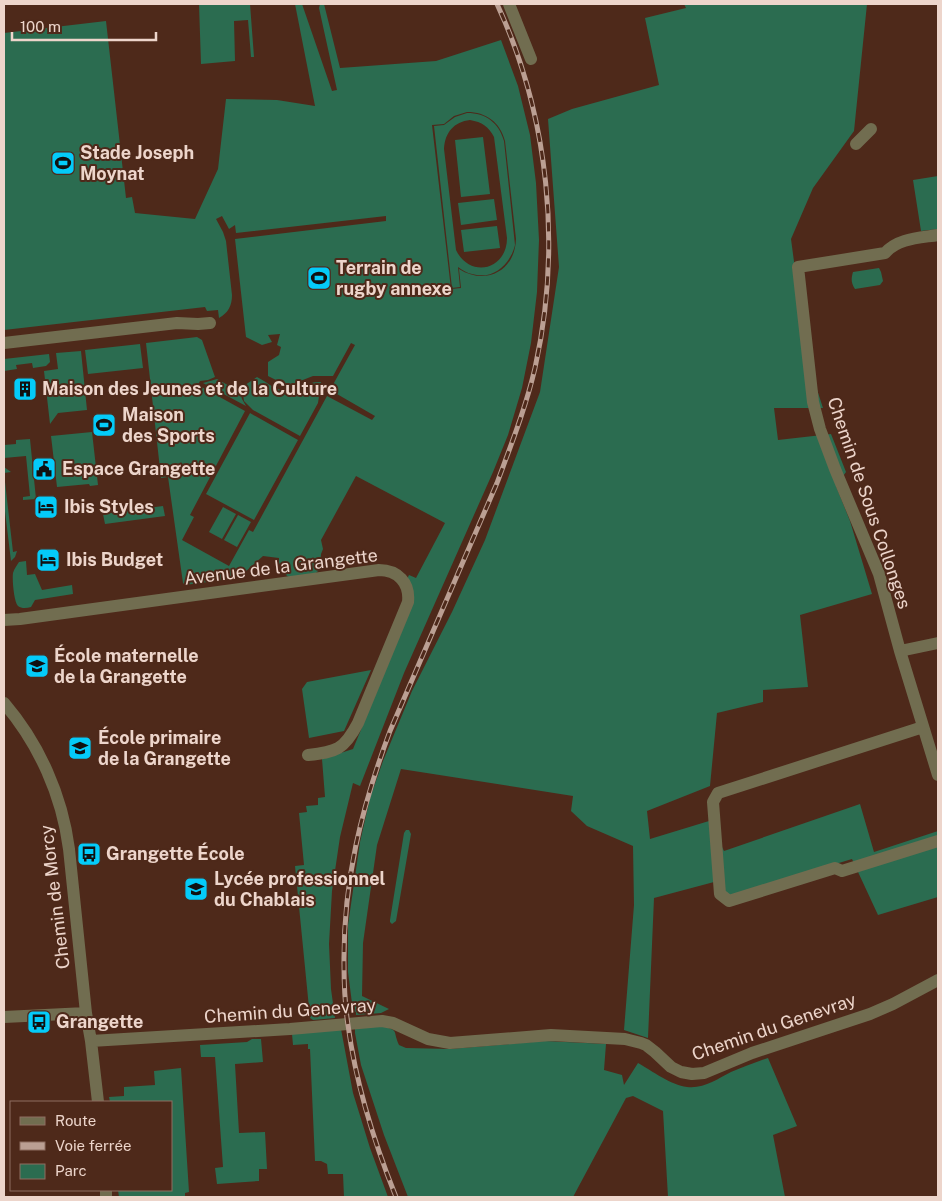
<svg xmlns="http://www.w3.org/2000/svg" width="942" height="1201" font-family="'Public Sans',sans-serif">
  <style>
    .green { fill: #2b6c50; fill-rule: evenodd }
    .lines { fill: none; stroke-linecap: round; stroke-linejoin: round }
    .minor { stroke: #716d50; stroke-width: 12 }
    .rail-casing { stroke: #bb9f93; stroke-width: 5 }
    .rail { stroke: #4e291a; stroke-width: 3; stroke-dasharray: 9; stroke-linecap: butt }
    .labels { text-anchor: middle; stroke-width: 4; stroke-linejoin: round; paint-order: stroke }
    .poi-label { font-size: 18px; font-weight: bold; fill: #edd5cb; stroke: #4e291a; text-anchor: start }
    .street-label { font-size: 18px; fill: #edd5cb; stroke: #4e291a }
  </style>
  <rect width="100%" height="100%" fill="#4e291a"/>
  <!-- green -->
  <path class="green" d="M199,4H250L254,57H251L248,20L234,21L235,61L201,64Z
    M295,4H302L332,91L337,90L319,8L320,4H324L340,68L436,61L501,40L518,86L530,135L536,183L539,240L537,292L531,343L522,388L508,435L493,472L404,673L360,786L353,783L340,837L332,891L329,944L331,989L335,1018L313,1020L310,1018L295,866L304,865L299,813L307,812L306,806L318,805V798L325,797L322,759L353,749L408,616V577L409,575L416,578L445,523L356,476L321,540L323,549L321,554L320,566L318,571L316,573L290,578L286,575L279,563V558L263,556L245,572V577L185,585L183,583L168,477L161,478L146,343L197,337L202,340L215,377L208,380L200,381L198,385L245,411L190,515L194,517L182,540L229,566L249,530L253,532L327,396L372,420L375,416L330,390L355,345L351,343L333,376H313L290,385H282L280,382L268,376V362L279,355L281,347L277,345L280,334L268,335L272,342L262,345L246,337L235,239L386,221V216L236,233L235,225L229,229L222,216L216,219L223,232L226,241L232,295C232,306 228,313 219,318L218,310L207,311L205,307L4,330V33L106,21L126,198L132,197L135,213L195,219L218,169L226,99L277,100L315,106ZM467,112C486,112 500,122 505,141L516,239C515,271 486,286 459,269L461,288L451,289L432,125L444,124L454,116Z
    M684,4H867L854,131L813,188L791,239L807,359L823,408H774L778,440L831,434L846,472L836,486L850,521L872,594L800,615L808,687L763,690V702L717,713L710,786L647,811L650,839L709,821L724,851L860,804L874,852L938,831V897L878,915L852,859L730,896L714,882L654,898L648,1038L624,1030L634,905L633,846L587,826L571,811L573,796L401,769L377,845L363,943L362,996L389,1009L381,1013L356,1015V1012L353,1011L348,972V925L360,842L370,798L383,761L412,691L452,612L485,540L540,392L559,267L548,119L572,109L659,85L645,18L686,8Z
    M467,113C486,113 499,123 504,141L515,245C510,265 493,280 472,274C467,273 462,270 458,267L460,287L452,288L434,126L444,125L455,117ZM470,120C482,122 489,127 494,137L507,238C507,270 470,279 456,250L444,149C445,132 454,122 470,120Z
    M483,137L490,194L461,197L455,140Z
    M938,176V229L921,231L913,180Z
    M494,199L497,220L461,225L458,203Z
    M497,226L500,248L464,252L461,230Z
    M879,268L881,272L883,281L880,285L855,289C851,283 851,279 853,272Z
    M140,344L143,368L88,374L85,350Z
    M81,351L87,410L58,413L50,424L44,371L58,369L56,353Z
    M49,354L50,362L46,366L33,368L32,363L16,365L17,369L4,371V359Z
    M257,377C265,381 274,389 282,390C294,392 307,381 321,382L318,403L300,436L253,410L244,401L242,387Z
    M217,379L240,392L242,399L246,406L203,383Z
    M250,413L298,440L254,520L206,494Z
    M92,432L98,485L90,486L89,484L57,487L51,436Z
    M30,439L36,499L23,500V497L30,496L26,456L4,458V445L16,444V440Z
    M4,467L11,472L4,473L13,552L17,551L15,557L11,561L4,503Z
    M163,506L165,516L105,524L103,514Z
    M223,507L236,514L222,539L209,532Z
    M238,515L251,522L237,547L224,540Z
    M26,561L27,575L35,574L42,590L72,585L73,594L35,600L31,607C27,608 22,609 18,606C14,602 12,579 13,573C14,569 17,565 19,562Z
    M371,670L344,731L309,738L302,689L307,682Z
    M406,830H409L411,834L396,921L392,924L390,922V920L404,833Z
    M381,1026C400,1031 392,1029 399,1045L406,1048L450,1049L545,1041L606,1044L604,1070L622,1075L624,1085L638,1063C652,1071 671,1085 687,1087C704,1089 717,1079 731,1072C744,1067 756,1062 768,1058L797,1126L773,1135L785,1197H668L663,1111L633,1096L626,1098L573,1197H408L384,1135L361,1065L355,1033V1028Z
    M341,1029L353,1093L370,1148L388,1197H344L343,1174H328L327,1164L321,1161H315L310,1049H308V1044L293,1045L292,1034Z
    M252,1039H261L263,1062L235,1064L239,1133L265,1132L267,1169H259V1181L217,1184L215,1168L223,1167L215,1057H201L200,1045L247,1042Z
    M181,1068L189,1192L185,1193V1197H119L118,1190H171V1102H110L109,1097L124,1096V1087L155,1085L154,1071Z"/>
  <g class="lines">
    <!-- minor -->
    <path class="minor" d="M509,4L531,59
      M856,144L871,129
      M938,235C920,238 898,238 885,253L798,267L813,402L820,429L835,469L879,574L900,651L938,775
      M4,343L177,323L198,324L210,323
      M4,620L20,619L379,570C398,570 410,583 408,602L358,723C344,750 336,752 308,755
      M900,651L938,643
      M4,703C39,744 62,795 69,849L86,1013L91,1041L98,1102
      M923,727L718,793L713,802L720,894L729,901L835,868L842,871L938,841
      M4,1017L86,1013
      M91,1041L290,1029L382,1021L393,1023L428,1039L450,1043L551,1035L625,1039L641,1043L646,1045L655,1052L671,1067L681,1072L692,1074L704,1073L752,1053L870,1014L893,1004L938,980
      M106,1190V1197"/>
    <!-- rail casing -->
    <g class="rail-casing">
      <path id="rail" d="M396,1197C374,1142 356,1085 348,1025C345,1005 344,985 344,965C343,882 361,809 390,731L497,483C511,445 526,407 535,368C562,247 549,116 497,4"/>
    </g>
    <!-- rail -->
    <use href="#rail" class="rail"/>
  </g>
  <!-- icons -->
  <defs>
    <g id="stadium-square" transform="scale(1.25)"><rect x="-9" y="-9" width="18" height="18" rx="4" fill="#04cbf9" stroke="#4e291a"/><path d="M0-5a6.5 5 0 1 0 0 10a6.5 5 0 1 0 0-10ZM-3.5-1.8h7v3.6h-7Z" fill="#111"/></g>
    <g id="building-square" transform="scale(1.25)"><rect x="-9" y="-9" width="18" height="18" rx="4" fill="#04cbf9" stroke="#4e291a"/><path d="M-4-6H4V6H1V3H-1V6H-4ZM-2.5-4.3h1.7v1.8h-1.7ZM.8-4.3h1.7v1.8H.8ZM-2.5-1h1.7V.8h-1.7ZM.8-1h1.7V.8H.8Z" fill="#111"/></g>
    <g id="civic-square" transform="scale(1.25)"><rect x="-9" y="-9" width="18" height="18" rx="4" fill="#04cbf9" stroke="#4e291a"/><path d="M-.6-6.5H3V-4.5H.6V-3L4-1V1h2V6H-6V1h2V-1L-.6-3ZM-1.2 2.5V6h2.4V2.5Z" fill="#111"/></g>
    <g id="hotel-square" transform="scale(1.25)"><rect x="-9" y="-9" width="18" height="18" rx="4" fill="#04cbf9" stroke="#4e291a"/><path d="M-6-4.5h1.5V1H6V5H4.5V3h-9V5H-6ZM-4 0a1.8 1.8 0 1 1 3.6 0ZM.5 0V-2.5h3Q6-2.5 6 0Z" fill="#111"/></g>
    <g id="school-square" transform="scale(1.25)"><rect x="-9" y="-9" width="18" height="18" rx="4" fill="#04cbf9" stroke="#4e291a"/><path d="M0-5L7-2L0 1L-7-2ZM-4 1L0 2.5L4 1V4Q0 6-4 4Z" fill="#111"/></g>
    <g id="bus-square" transform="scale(1.25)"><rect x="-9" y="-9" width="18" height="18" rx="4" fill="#04cbf9" stroke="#4e291a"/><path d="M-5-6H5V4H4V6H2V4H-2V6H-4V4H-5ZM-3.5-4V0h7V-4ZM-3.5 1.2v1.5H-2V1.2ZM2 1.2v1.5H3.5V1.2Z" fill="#111"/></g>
  </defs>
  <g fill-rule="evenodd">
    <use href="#stadium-square" x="63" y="163"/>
    <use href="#stadium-square" x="319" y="278"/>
    <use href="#building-square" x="25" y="389"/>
    <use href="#stadium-square" x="104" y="425"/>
    <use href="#civic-square" x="44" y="469"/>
    <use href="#hotel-square" x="46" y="507"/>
    <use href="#hotel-square" x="48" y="560"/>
    <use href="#school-square" x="37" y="666"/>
    <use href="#school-square" x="80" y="748"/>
    <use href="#bus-square" x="89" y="854"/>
    <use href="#school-square" x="196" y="889"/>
    <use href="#bus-square" x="39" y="1022"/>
  </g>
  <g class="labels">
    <!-- poi labels -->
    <g class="poi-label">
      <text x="80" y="159">Stade Joseph<tspan x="80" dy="21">Moynat</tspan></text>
      <text x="336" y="274">Terrain de<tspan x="336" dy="21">rugby annexe</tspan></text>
      <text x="42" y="395">Maison des Jeunes et de la Culture</text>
      <text x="122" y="421">Maison<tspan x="122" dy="21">des Sports</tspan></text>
      <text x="62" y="475">Espace Grangette</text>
      <text x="64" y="513">Ibis Styles</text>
      <text x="66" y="566">Ibis Budget</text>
      <text x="54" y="662">École maternelle<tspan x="54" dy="21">de la Grangette</tspan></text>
      <text x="98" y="744">École primaire<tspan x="98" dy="21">de la Grangette</tspan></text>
      <text x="106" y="860">Grangette École</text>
      <text x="214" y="885">Lycée professionnel<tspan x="214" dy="21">du Chablais</tspan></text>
      <text x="56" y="1028">Grangette</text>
    </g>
    <!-- street labels -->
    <g class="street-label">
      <text transform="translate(869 503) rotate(71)" y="6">Chemin de Sous Collonges</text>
      <text transform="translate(281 567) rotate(-7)" y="6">Avenue de la Grangette</text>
      <text transform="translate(55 897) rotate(-97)" y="6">Chemin de Morcy</text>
      <text transform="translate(290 1011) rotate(-4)" y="6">Chemin du Genevray</text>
      <text transform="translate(774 1027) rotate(-19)" y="6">Chemin du Genevray</text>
    </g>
  </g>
  <!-- border -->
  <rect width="942" height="1201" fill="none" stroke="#edd5cb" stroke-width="10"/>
  <!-- legend -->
  <rect x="10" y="1101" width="162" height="90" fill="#4e291a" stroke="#8e6e61"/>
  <rect x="20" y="1117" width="25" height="8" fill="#716d50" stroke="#8e6e61"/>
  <text x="55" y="1126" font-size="15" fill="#edd5cb">Route</text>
  <rect x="20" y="1142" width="25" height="8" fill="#bb9f93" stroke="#8e6e61"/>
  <text x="55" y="1151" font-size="15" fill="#edd5cb">Voie ferrée</text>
  <rect x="20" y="1164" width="25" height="15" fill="#2b6c50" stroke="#8e6e61"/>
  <text x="55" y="1176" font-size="15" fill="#edd5cb">Parc</text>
  <!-- scale -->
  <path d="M12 32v8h144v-8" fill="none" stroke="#edd5cb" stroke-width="2.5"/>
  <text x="20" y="32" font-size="15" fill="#edd5cb" stroke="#4e291a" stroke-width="4" paint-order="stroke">100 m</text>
</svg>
